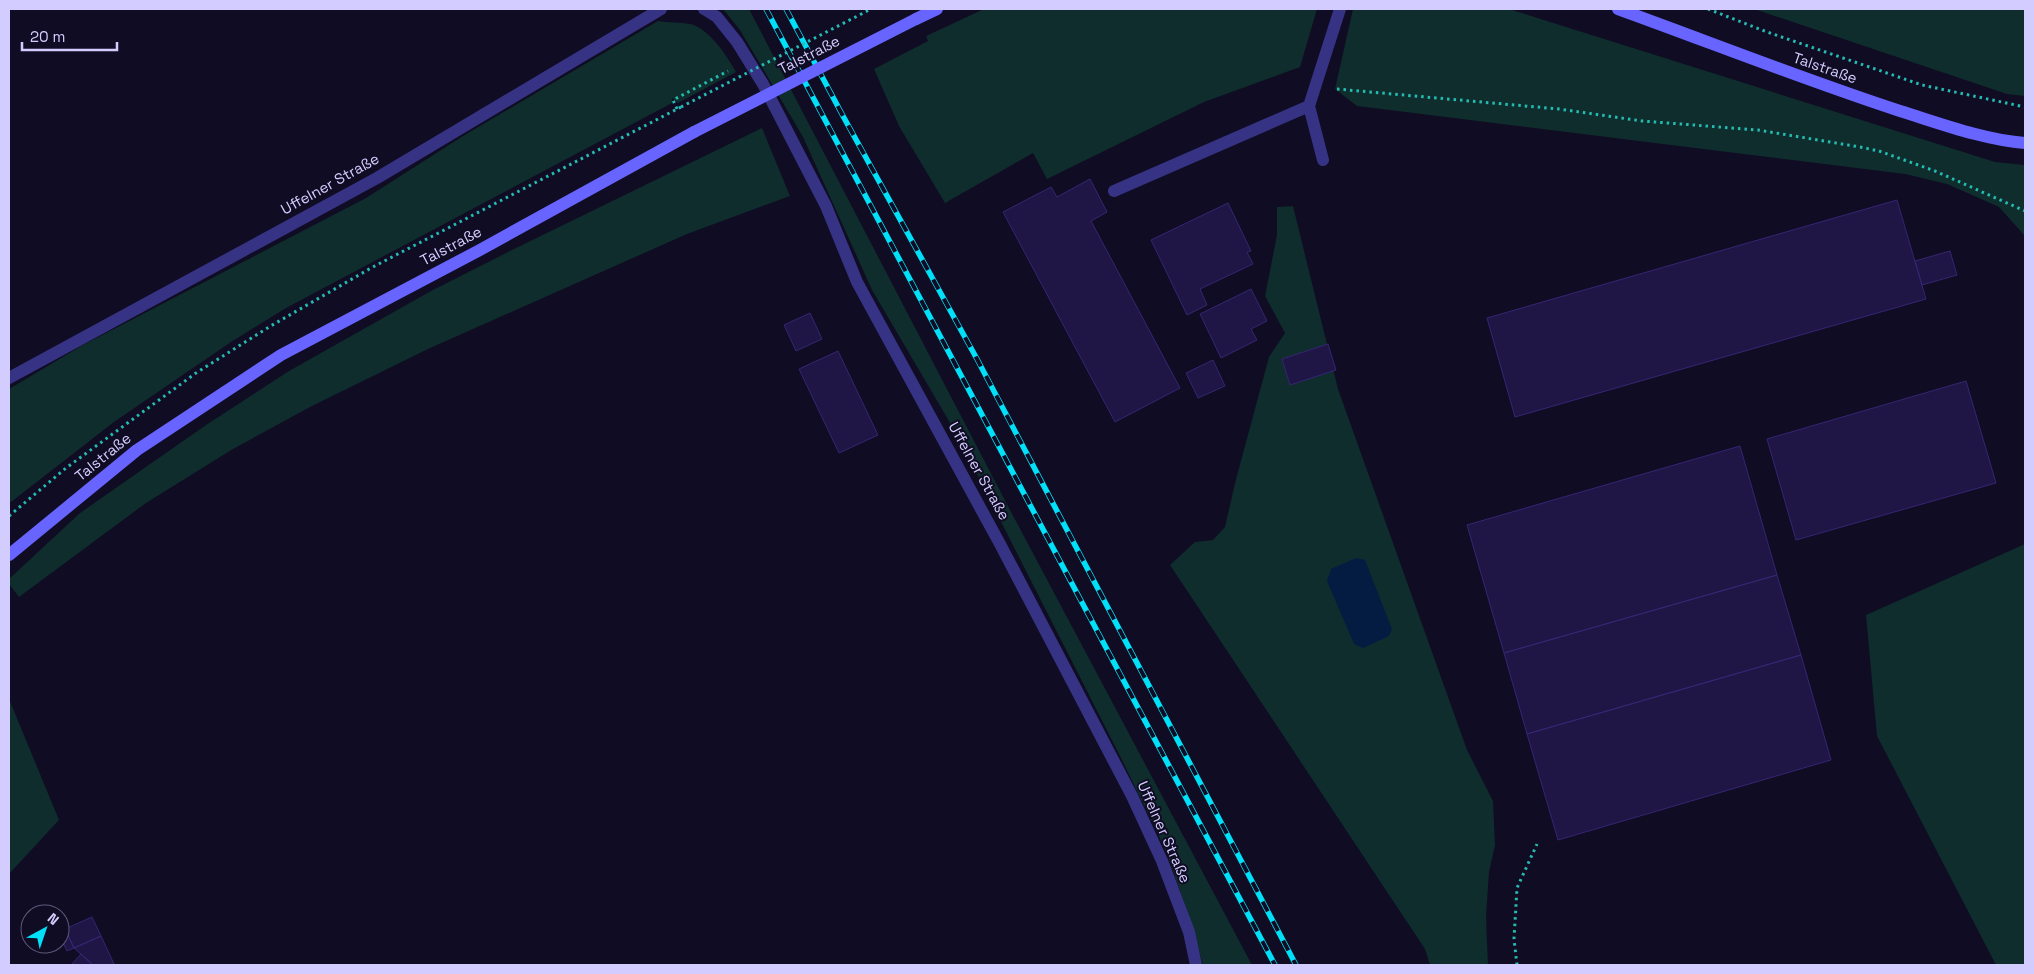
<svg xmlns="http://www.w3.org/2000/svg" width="2034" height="974" font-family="'Space Grotesk',sans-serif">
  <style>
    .green { fill: #0e2d2c }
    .water { fill: #051c42 }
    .building { fill: #201645; stroke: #352673 }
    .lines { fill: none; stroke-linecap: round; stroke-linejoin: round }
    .path { stroke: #24bcb2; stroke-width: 3; stroke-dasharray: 2.5 4; stroke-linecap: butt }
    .lane { stroke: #363385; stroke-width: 12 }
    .street { stroke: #363385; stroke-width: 12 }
    .secondary { stroke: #6864ff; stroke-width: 12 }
    .rail-casing { stroke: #00e0f8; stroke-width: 5.5 }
    .rail { stroke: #100c23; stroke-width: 4; stroke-dasharray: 11; stroke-linecap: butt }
    .path-bridge { stroke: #24bcb2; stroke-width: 3; stroke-dasharray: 2.5 4; stroke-linecap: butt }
    .secondary-bridge { stroke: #6864ff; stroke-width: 12 }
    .labels { text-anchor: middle; stroke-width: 4; stroke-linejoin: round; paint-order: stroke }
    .street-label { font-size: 15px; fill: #d3cdff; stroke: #100c23 }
  </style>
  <rect width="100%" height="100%" fill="#100c23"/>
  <!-- green -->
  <path class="green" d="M723,9H749L1010,510L1252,965H1203L1188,913L1165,849L1122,760L956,433L872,290L803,137L740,30Z
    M984,9H1317L1300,67L1204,102L1047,179L1033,153L945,203L899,126L874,69L928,41L926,36Z
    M1353,9H1509L1995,162L2025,165V236L1999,207L1947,184L1905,174L1357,106L1335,89Z
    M1754,9H2025V96L2007,94Z
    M658,21C668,23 680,22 690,24C709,28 727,56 736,72L678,103L672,98V103L286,308L231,342L114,422L11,502L9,501V389L83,345L366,198L463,136Z
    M762,128L790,196L687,234L428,349L312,406L233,449L146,503L19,597L9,584V579L80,513L206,425L289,371L431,291L514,249Z
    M1293,206L1338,389L1467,750L1493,801L1495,845L1489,872L1486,917L1488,965H1430L1425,949L1170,565L1195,542L1213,540L1225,527L1235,483L1269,357L1285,333L1265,296L1277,235V207Z
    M2025,544V965H1996L1877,736L1866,615Z
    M9,699L59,820L9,874Z"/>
  <!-- water -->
  <path class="water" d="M1356,558L1365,560L1392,629L1389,636L1363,648L1354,644L1327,581L1331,569Z"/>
  <!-- building -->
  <path class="building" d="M1090,179L1107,212L1091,221L1180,388L1115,422L1003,212L1051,187L1057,197Z
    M1897,200L1926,299L1515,417L1487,318Z
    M1228,203L1251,251L1247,252L1253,264L1200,289L1207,305L1187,315L1151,240Z
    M1950,251L1957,275L1922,285L1915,261Z
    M1251,289L1267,321L1251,329L1257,340L1221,358L1200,314Z
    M810,313L822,339L796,351L784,325Z
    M1328,344L1336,370L1290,385L1282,359Z
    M838,351L878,435L839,453L799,369Z
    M1213,360L1225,386L1198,398L1186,373Z
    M1966,381L1996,483L1796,540L1767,439Z
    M1740,446L1777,575L1504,653L1467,525Z
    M1777,575L1801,655L1527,734L1504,653Z
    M1801,655L1831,760L1558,840L1527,734Z
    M92,917L101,936L74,948L65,929Z
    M65,929L74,948L67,951L60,936V932Z
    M101,936L114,964L112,965H93L74,948Z
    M81,954L93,965H71Z"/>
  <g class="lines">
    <!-- path -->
    <path class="path" d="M1708,9L1767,32L1922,85L2025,107
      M1337,89L1559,109L1642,121L1758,130L1860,147L1879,151L1935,171L2025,211
      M677,109L673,100L728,71
      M9,516L66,468L196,373L269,327L371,268L681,107
      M1517,965L1514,939L1517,888L1537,844"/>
    <!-- lane -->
    <path class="lane" d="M1323,160L1309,106L1340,9
      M1114,191L1309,106"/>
    <!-- street -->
    <path class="street" d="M704,9L717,17L737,42L763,84L826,206L857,282L1000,544L1132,796L1162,861L1189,932L1196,965
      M9,378L377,178L661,9"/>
    <!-- secondary -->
    <path class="secondary" d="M1618,9C1712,43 1805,80 1900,111C1939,123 1984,140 2025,143
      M916,19L937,9
      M9,555L137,450L281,355L478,251L694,132"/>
    <!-- rail casing -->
    <g class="rail-casing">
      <path id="rail" d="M766,9L1275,965
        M786,9L843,116L977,359L1296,965"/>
    </g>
    <!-- rail -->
    <use href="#rail" class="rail"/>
    <!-- path-bridge -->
    <path class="path-bridge" d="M681,107L871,9"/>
    <!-- secondary-bridge -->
    <path class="secondary-bridge" d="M694,132L916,19"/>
  </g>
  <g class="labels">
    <!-- street labels -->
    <g class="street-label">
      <text transform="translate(809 55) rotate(-27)" y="5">Talstraße</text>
      <text transform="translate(1825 68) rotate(19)" y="5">Talstraße</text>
      <text transform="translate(330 184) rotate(-29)" y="5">Uffelner Straße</text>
      <text transform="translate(451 246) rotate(-28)" y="5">Talstraße</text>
      <text transform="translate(103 457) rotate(-39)" y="5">Talstraße</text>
      <text transform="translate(979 471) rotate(61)" y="5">Uffelner Straße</text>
      <text transform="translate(1164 832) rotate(66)" y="5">Uffelner Straße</text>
    </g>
  </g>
  <!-- border -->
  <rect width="2034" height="974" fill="none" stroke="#d3cdff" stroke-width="20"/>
  <!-- north arrow -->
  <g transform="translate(45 929) rotate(40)"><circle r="24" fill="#100c23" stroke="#5e597b"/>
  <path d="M0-4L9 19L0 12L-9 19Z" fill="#00e0f8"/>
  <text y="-8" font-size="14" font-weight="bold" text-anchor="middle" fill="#d3cdff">N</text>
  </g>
  <!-- scale -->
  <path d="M22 42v8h95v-8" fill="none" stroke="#d3cdff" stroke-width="2.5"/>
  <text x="30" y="42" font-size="15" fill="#d3cdff" stroke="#100c23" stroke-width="4" paint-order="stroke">20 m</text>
</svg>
